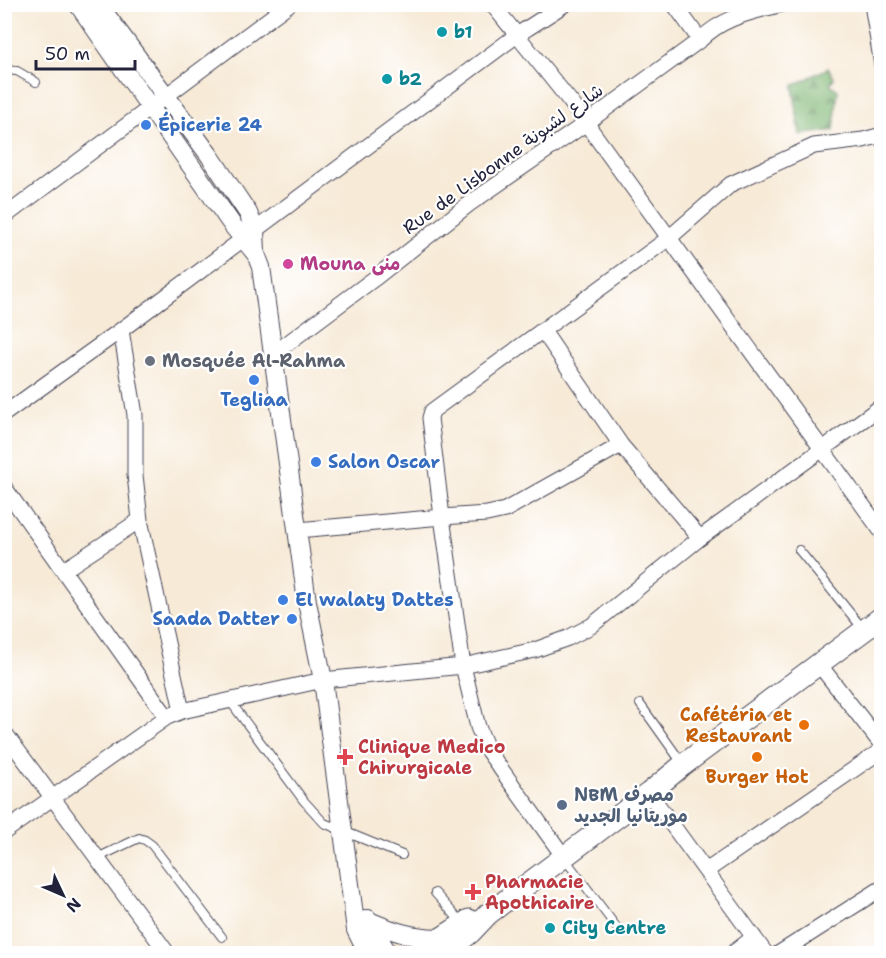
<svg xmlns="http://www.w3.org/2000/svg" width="886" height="958" font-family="'Shantell Sans','Playpen Sans Arabic',sans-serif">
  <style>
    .forest { fill: url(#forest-firs); stroke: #506c56; stroke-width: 1.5 }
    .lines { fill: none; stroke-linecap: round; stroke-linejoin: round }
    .service-casing { stroke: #424052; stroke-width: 10 }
    .minor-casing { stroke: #424052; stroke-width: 17 }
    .tertiary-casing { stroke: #424052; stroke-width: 20 }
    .secondary-casing { stroke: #424052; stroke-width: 23 }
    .service { stroke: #fff; stroke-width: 8 }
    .minor { stroke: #fff; stroke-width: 15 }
    .tertiary { stroke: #fff; stroke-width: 18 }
    .secondary { stroke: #fff; stroke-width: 21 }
    .culture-dot { fill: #0f9aa8; stroke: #fff; stroke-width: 2 }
    .shop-dot { fill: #3f7fe0; stroke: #fff; stroke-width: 2 }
    .hotel-dot { fill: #d1479c; stroke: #fff; stroke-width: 2 }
    .worship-dot { fill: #6b7280; stroke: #fff; stroke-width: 2 }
    .food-dot { fill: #e8710a; stroke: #fff; stroke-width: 2 }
    .health-dot { fill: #e0444e; stroke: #fff; stroke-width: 2 }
    .service-dot { fill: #5c6f8a; stroke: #fff; stroke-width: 2 }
    .labels { text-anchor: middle; stroke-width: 4.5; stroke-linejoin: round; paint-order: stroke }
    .culture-label { font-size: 18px; font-weight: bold; fill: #0d838f; stroke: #fff; text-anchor: start }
    .shop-label { font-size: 18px; font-weight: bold; fill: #366cbe; stroke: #fff; text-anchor: start }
    .street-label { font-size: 18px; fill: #22223b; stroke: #fff }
    .hotel-label { font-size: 18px; font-weight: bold; fill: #b23c85; stroke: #fff; text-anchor: start }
    .worship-label { font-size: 18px; font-weight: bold; fill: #5b616d; stroke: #fff; text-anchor: start }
    .food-label { font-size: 18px; font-weight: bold; fill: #c56008; stroke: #fff; text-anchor: end }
    .health-label { font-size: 18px; font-weight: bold; fill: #be3a42; stroke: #fff; text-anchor: start }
    .service-label { font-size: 18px; font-weight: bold; fill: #4e5e75; stroke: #fff; text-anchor: start }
  </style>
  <defs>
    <pattern id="forest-firs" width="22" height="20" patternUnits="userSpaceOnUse" patternTransform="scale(1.5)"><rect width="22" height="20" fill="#7eb672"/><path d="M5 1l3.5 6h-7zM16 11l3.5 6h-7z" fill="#67945f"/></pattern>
  </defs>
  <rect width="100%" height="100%" fill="#fff"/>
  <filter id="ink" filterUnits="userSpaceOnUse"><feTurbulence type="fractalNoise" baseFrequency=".0167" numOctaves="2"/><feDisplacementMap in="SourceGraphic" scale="12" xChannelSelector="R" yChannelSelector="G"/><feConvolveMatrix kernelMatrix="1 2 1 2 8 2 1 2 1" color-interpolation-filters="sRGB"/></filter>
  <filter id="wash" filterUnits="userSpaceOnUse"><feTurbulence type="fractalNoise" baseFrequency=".008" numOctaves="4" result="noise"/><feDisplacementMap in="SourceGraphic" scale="24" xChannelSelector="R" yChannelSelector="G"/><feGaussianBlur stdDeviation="1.35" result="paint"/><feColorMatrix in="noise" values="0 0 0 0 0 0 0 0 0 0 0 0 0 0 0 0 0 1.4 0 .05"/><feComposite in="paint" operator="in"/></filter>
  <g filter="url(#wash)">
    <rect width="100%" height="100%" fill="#f7ead7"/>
    <!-- forest -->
    <path class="forest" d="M828,68L834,78L830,84L838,90L834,130L800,135L793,86Z"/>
  </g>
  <g filter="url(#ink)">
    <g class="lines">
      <!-- service casing -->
      <g class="service-casing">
        <path id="service" d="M4,70L17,71L36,82
          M799,550L863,629
          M230,701L304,801L324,823L402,855
          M640,704L682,763
          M97,858L139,838L145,840L152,845L222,937
          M565,859L620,932
          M435,893L462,923"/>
      </g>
      <!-- minor casing -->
      <g class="minor-casing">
        <path id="minor" d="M492,4L570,101L882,532
          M674,4L700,40
          M872,4L882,65
          M4,217L289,4
          M121,330L135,415V475L140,520L182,711
          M543,331L621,445L700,538
          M273,354L375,278L469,204L585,124L700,40C725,16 750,13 782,4
          M4,414L121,330L517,35L565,4
          M4,487L167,717
          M298,530L442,517L430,418L432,411L669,238L731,184L814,146L863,140L882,135
          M64,570L140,520
          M818,663L882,745
          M4,732L168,954
          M649,793L766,954
          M4,832L167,717L182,711L323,680L463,666L535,650L568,638L591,626L700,538L882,406
          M564,857L488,751L478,727L463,666L442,517L487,514L505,510L621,445
          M706,871L882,750
          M732,954L754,937
          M778,954L882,888"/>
      </g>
      <!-- tertiary casing -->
      <g class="tertiary-casing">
        <path id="tertiary" d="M78,4L233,226L256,254
          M98,4L210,156L248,213L255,230L256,254L261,267L273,354L307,602L323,680L356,930L368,954
          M368,919L388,954
          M369,921C395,932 410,937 438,938"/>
      </g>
      <!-- secondary casing -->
      <g class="secondary-casing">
        <path id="secondary" d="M417,954L469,920
          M444,954L471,932L488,914L649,793L683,765L882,617"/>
      </g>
      <!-- service -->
      <use href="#service" class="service"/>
      <!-- minor -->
      <use href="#minor" class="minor"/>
      <!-- tertiary -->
      <use href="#tertiary" class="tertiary"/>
      <!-- secondary -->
      <use href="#secondary" class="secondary"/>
    </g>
  </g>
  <!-- markers -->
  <g class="culture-dot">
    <circle cx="442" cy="32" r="6"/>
    <circle cx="387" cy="79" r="6"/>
    <circle cx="550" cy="928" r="6"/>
  </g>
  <g class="shop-dot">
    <circle cx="146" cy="125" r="6"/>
    <circle cx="254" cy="380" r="6"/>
    <circle cx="316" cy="462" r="6"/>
    <circle cx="283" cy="600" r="6"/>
    <circle cx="292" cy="619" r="6"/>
  </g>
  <circle class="hotel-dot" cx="288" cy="264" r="6"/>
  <circle class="worship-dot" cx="150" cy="361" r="6"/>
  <g class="food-dot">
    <circle cx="804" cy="725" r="6"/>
    <circle cx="757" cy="757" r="6"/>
  </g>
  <g class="health-dot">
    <path d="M342 748h6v6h6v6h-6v6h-6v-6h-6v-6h6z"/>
    <path d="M470 883h6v6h6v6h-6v6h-6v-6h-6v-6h6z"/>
  </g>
  <circle class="service-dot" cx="562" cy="805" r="6"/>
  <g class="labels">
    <!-- culture labels -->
    <g class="culture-label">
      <text x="454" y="38">b1</text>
      <text x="399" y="85">b2</text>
      <text x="562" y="934">City Centre</text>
    </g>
    <!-- shop labels -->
    <g class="shop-label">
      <text x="158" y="131">Épicerie 24</text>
      <text x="254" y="406" text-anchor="middle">Tegliaa</text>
      <text x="328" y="468">Salon Oscar</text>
      <text x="295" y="606">El walaty Dattes</text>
      <text x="280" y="625" text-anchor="end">Saada Datter</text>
    </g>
    <!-- street labels -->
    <g class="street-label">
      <text transform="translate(503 159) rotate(-36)" y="6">Rue de Lisbonne شارع لشبونة</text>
    </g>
    <!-- hotel labels -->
    <g class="hotel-label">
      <text x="300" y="270">Mouna منى</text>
    </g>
    <!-- worship labels -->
    <g class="worship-label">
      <text x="162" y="367">Mosquée Al-Rahma</text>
    </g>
    <!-- food labels -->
    <g class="food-label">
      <text x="792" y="721">Cafétéria et<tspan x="792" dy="21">Restaurant</tspan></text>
      <text x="757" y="783" text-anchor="middle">Burger Hot</text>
    </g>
    <!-- health labels -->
    <g class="health-label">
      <text x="358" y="753">Clinique Medico<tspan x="358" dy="21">Chirurgicale</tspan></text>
      <text x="485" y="888">Pharmacie<tspan x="485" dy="21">Apothicaire</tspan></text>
    </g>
    <!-- service labels -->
    <g class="service-label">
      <text x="574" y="801">NBM مصرف<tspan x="574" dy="21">موريتانيا الجديد</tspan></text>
    </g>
  </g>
  <!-- margin -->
  <rect width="886" height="958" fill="none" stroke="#fff" stroke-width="24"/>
  <!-- north arrow -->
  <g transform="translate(63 895) rotate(134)" stroke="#ffffff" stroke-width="4.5" paint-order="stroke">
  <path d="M0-4.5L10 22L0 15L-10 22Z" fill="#22223b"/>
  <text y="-9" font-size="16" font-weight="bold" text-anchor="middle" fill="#22223b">N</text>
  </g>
  <!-- scale -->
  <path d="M36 60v9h99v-9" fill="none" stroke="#22223b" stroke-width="3"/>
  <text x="45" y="60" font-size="18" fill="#22223b" stroke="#ffffff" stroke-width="4.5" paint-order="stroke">50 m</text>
</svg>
